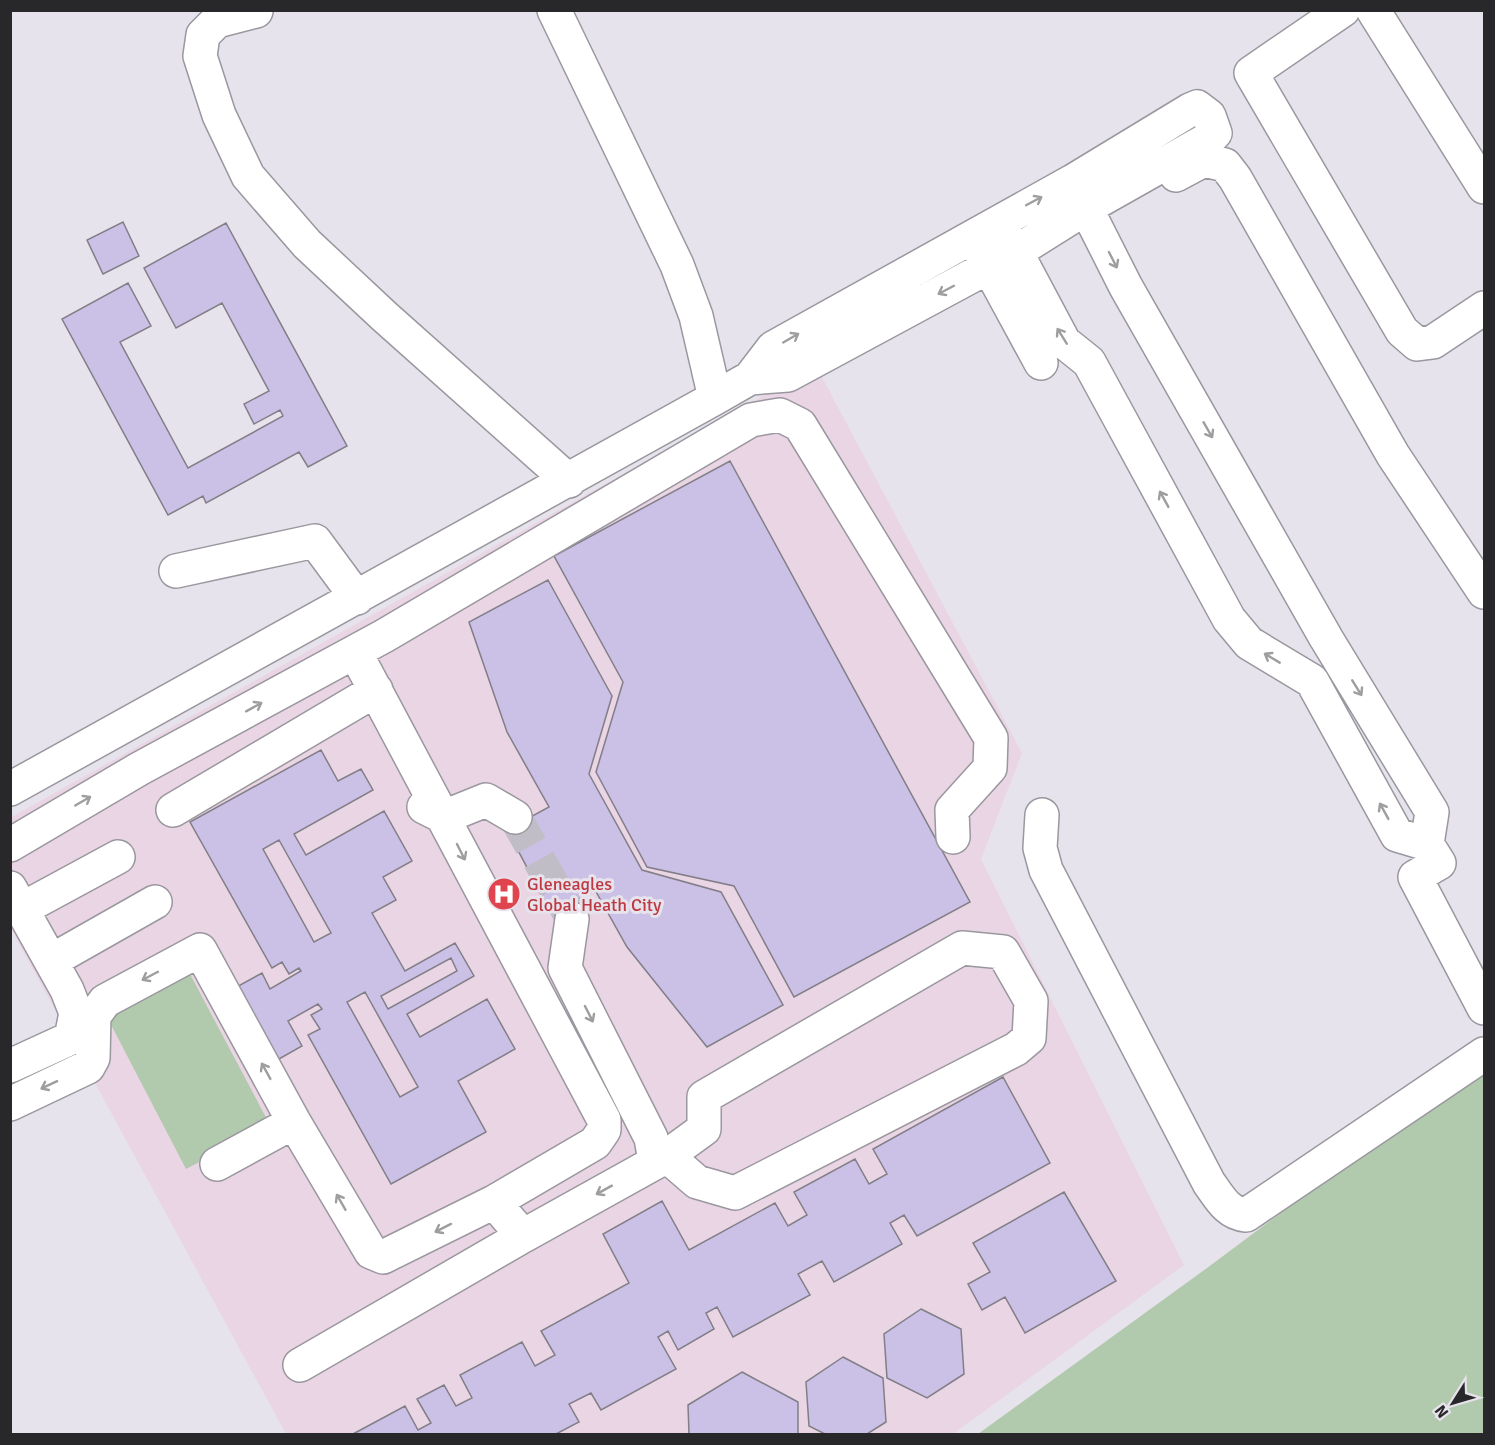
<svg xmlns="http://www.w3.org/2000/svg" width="1495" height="1445" font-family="Signika,sans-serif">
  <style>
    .medical { fill: #e9d5e3 }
    .green { fill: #b1c9ad }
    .building { fill: #cbc0e5; stroke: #817e87; stroke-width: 1.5; fill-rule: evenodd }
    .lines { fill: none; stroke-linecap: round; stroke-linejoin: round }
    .minor-tunnel { stroke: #c1bdc6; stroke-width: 33; stroke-dasharray: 33 16; stroke-linecap: butt }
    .minor-casing { stroke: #9a979f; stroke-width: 36 }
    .minor { stroke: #fff; stroke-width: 33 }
    .oneway { stroke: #9e9e9f }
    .labels { text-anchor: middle; stroke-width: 6; stroke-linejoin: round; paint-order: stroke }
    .health-label { font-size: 18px; fill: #be3a42; stroke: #e7e3ed; text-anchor: start }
  </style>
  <rect width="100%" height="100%" fill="#e7e3ed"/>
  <!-- medical -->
  <path class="medical" d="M816,366L1022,753L981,859L1184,1265L953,1434H286L11,929L10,818Z"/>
  <!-- green -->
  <path class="green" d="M190,974L270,1125L186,1169L107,1017Z
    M1484,1061V1434H978L1207,1268Z"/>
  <!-- building -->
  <path class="building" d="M123,222L139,256L103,274L87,240Z
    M226,223L347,446L308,467L299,452L206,503L203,496L168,515L62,319L128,283L151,326L120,342L188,468L283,416L280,410L254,424L244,404L269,391L222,303L176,328L144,268Z
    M730,461L970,902L794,997L734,886L647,867L596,772L623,682L554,556Z
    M548,580L612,696L589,774L642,870L721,892L783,1005L707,1047L627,947L595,890L552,914L507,830L549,807L507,732L469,622Z
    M321,750L338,781L361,769L373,790L294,834L306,855L384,811L412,861L383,877L396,900L372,913L405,971L455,943L474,976L407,1014L420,1037L487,999L515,1049L458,1081L486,1132L391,1184L308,1035L320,1029L311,1015L322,1009L318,1004L288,1021L302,1046L272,1063L231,990L262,973L270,989L301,971L299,968L289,974L282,962L272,968L190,822ZM279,840L331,933L314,942L263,849ZM451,958L457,971L388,1009L381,996ZM365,992L418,1087L400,1097L347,1002Z
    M1003,1077L1050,1163L917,1236L904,1215L890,1223L902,1244L834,1282L822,1261L798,1274L810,1295L733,1337L717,1307L706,1313L714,1329L678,1350L668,1331L658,1337L676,1369L601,1410L591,1393L569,1404L579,1422L556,1434H353L405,1406L418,1430L431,1423L417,1399L444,1385L456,1406L472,1398L460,1375L522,1342L535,1366L555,1355L541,1331L629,1283L603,1234L662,1201L689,1250L775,1203L788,1226L807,1215L794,1192L855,1159L869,1184L887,1174L873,1149Z
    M1064,1192L1116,1281L1025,1333L1005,1297L982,1310L968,1284L990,1272L973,1243Z
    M921,1309L961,1329L964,1374L927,1398L887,1378L884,1334Z
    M843,1357L883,1378L886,1422L867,1434H825L809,1426L806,1382Z
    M742,1372L798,1402V1434H689L688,1405Z"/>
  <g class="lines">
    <!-- minor-tunnel -->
    <path class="minor-tunnel" d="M515,817L572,919"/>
    <!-- minor casing -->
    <g class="minor-casing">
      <path id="minor" d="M554,10L677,265L696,316L715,398
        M1343,10L1251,73L1402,331L1417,344L1433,342L1484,308
        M1373,10L1484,187
        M256,11L217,21L203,35L200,56L219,115L248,176L307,244L384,316L569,481
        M1176,175L1204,160L1225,165L1235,178L1393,455L1484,592
        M1086,208L1126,287L1326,638L1432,812L1427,844L1439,863L1415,877L1484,1008
        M1006,233L1064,342L1089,362L1229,619L1249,643L1312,681L1397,835L1427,844
        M979,249L1041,363
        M176,571L315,541L357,598
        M355,652L604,1120V1130L595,1143L494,1202
        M10,789L715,398L750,378L773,348L1073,181L1190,110L1197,107L1209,116L1215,133L1210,138L1086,208L1016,252L788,375L750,378
        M424,807L444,817L486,800L515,817
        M173,810L376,690
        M1042,815L1040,848L1046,870L1209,1183C1220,1198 1227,1213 1246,1215L1484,1054
        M10,845L139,769L384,636L751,420L780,415L800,425L991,738L990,768L952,810L953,837
        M10,888L67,990L76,1013L71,1038L10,1066
        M22,909L118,857
        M572,919L565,968L651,1138L655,1161
        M51,961L155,902
        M10,1104L88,1067L93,1058L94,1016L105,1001L200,950L294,1122L371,1252L383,1257L494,1202L523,1236L667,1156L704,1129V1097L962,948L1003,952L1031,1001L1029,1038L1016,1049L735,1193L697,1182L667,1156
        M217,1164L294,1122
        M300,1365L523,1236"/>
    </g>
    <!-- minor -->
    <use href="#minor" class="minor"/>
  </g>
  <!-- one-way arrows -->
  <defs><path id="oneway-shaft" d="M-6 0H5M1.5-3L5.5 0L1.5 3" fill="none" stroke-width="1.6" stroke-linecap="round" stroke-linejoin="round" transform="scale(1.5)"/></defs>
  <g class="oneway">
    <use href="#oneway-shaft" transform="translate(1034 201) rotate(-28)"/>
    <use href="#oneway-shaft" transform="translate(1113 260) rotate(63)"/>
    <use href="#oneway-shaft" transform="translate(946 290) rotate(152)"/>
    <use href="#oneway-shaft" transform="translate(1062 336) rotate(-122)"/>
    <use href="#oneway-shaft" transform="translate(791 338) rotate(-30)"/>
    <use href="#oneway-shaft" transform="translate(1208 430) rotate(60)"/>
    <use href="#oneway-shaft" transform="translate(1164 499) rotate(-119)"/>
    <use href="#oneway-shaft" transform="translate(1272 658) rotate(-149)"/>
    <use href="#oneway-shaft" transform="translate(1357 688) rotate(58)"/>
    <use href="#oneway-shaft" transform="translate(254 707) rotate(-29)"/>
    <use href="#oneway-shaft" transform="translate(83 801) rotate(-30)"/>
    <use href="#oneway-shaft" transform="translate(1384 811) rotate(-119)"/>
    <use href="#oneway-shaft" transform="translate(461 852) rotate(63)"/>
    <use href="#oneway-shaft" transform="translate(150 976) rotate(152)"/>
    <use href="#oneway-shaft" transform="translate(589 1014) rotate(63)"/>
    <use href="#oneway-shaft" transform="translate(266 1071) rotate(-119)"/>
    <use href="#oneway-shaft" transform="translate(49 1085) rotate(155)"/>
    <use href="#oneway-shaft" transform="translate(604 1190) rotate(151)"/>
    <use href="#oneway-shaft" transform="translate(341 1202) rotate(-120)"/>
    <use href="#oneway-shaft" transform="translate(443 1228) rotate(153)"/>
  </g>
  <!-- icons -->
  <defs>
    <g id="hospital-disc" transform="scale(1.725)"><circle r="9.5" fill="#e0444e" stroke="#e7e3ed"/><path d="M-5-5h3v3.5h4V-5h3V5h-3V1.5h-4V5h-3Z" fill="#fff"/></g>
  </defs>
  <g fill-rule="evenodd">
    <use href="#hospital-disc" x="504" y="894"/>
  </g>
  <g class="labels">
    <!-- health labels -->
    <g class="health-label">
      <text x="527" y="890">Gleneagles<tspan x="527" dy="21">Global Heath City</tspan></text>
    </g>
  </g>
  <!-- border -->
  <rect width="1495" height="1445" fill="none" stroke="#28272a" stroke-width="24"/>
  <!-- north arrow -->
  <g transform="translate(1453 1403) rotate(233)" stroke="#e7e3ed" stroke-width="4.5" paint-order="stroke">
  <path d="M0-4.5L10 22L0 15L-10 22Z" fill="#28272a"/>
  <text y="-9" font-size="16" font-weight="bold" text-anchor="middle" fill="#28272a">N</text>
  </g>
</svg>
